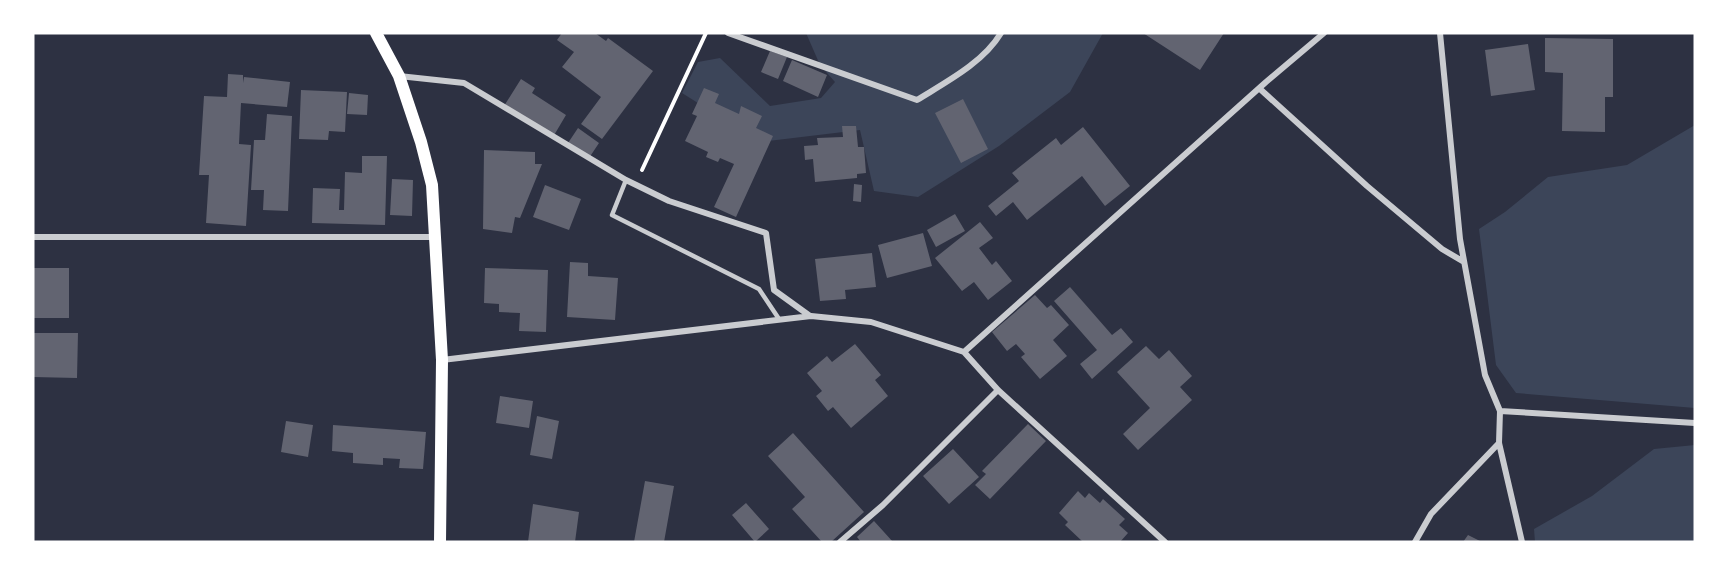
<svg xmlns="http://www.w3.org/2000/svg" width="1728" height="575" font-family="'Varela Round',sans-serif">
  <style>
    .green { fill: #3c4559 }
    .building { fill: #626471 }
    .lines { fill: none; stroke-linecap: round; stroke-linejoin: round }
    .path { stroke: #fff; stroke-width: 4 }
    .service { stroke: #caccd0; stroke-width: 4.5 }
    .minor { stroke: #caccd0; stroke-width: 6 }
    .secondary { stroke: #fff; stroke-width: 12 }
  </style>
  <rect width="100%" height="100%" fill="#2d3142"/>
  <!-- green -->
  <path class="green" d="M806,33H1103L1070,92L999,146L918,197L874,191L860,130L760,142L682,93L698,62L720,58L770,106L821,98L835,82L820,65Z
    M1695,125V408L1516,393L1496,365L1479,229L1505,212L1548,177L1627,165Z
    M1695,445V542H1535L1534,529L1592,496L1654,449Z"/>
  <!-- building -->
  <path class="building" d="M562,33H595L606,41L608,38L653,71L602,139L581,124L601,97L562,67L574,52L557,40Z
    M1143,33H1224L1200,70Z
    M1545,38L1613,39V97H1605V132L1562,131L1563,73L1545,72Z
    M1528,44L1535,90L1491,96L1485,50Z
    M770,51L787,57L778,79L761,72Z
    M792,60L827,75L818,97L783,81Z
    M228,74L243,75V83L244,77L290,82L287,107L241,103L239,144L251,145L246,226L206,223L209,175H199L204,96L227,97Z
    M521,79L535,88L532,93L566,115L553,137L504,106Z
    M704,88L719,94L715,103L739,114L741,106L762,116L756,128L773,136L736,217L714,207L734,164L720,158L718,162L706,157L708,152L685,141L697,116L692,114Z
    M301,90L347,92L345,132L329,131L328,140L299,139Z
    M349,93L368,95L367,115L347,114Z
    M963,99L988,149L961,163L935,113Z
    M267,114L292,116L288,211L263,210L264,190H251L254,140H265Z
    M842,126H856L858,147H864L866,173L857,174V178L815,182L813,159L805,160L804,146L818,145L817,138L843,137Z
    M1083,127L1130,186L1105,206L1082,176L1027,220L1013,202L996,216L988,206L1019,181L1012,173L1056,138L1061,145Z
    M578,128L599,143L589,158L568,143Z
    M484,150L535,152V164H542L520,218L515,217L512,233L483,229Z
    M362,156H387L385,225L312,223L313,188L340,189L339,210H344L345,172L362,173Z
    M392,179L413,180L412,216L390,215Z
    M854,184L862,185L861,202L853,201Z
    M545,185L581,199L569,230L533,217Z
    M955,214L965,231L936,247L927,230Z
    M980,222L993,238L979,248L992,265L996,261L1012,281L988,300L974,282L962,291L935,258Z
    M923,233L932,266L887,278L878,245Z
    M872,253L876,287L845,290L846,299L820,301L815,259Z
    M570,262L588,263V276L618,278L615,320L567,317Z
    M33,268H69V318H33Z
    M485,268L548,270L546,332L519,331L520,313L499,312V304L484,303Z
    M1070,287L1112,335L1121,328L1133,342L1092,379L1080,364L1097,350L1054,301Z
    M1035,295L1047,308L1051,305L1069,325L1053,340L1067,356L1040,379L1021,357L1025,354L1016,344L1007,351L992,332Z
    M33,333H78L77,378L33,377Z
    M855,344L881,375L875,380L888,396L851,428L833,407L828,411L816,396L822,391L807,373L827,356L832,362Z
    M1146,346L1159,359L1169,350L1192,376L1180,387L1192,400L1138,450L1123,434L1150,408L1117,372Z
    M500,396L533,401L529,428L496,423Z
    M537,416L559,421L552,459L530,455Z
    M286,421L313,425L308,457L281,452Z
    M1028,424L1046,441L990,499L975,485L986,474L982,471Z
    M333,425L426,432L423,469L399,468L400,459L383,458V465L353,463V453L332,451Z
    M793,433L864,512L831,542H822L792,509L805,497L768,456Z
    M953,449L979,477L949,504L923,476Z
    M645,481L674,486L664,542H634Z
    M1078,491L1085,498L1089,493L1100,503L1103,499L1125,519L1119,525L1128,533L1120,542H1083L1065,525L1068,522L1059,513Z
    M746,503L769,529L755,542L732,515Z
    M533,504L579,512L575,542H528Z
    M874,521L893,542H861L857,537Z
    M1468,535L1482,542H1463Z"/>
  <g class="lines">
    <!-- path -->
    <path class="path" d="M642,170L706,33"/>
    <!-- service -->
    <path class="service" d="M626,180L612,215L759,289L779,319"/>
    <!-- minor -->
    <path class="minor" d="M728,33L917,100C946,82 983,63 1001,33
      M1440,33L1460,239L1485,375L1500,411L1499,443L1522,542
      M399,76L464,83L626,180L669,201L766,233L774,290L810,316
      M1260,89L1367,186L1442,249L1464,262
      M33,237H435
      M964,352L1266,82L1324,33
      M442,360L811,316L871,322L964,352L998,390L1165,542
      M1500,411L1695,423
      M840,542L883,505L998,390
      M1415,542L1431,514L1499,443"/>
    <!-- secondary -->
    <path class="secondary" d="M376,33L399,76L421,142L432,185L442,360L440,542"/>
  </g>
  <!-- border -->
  <rect width="1728" height="575" fill="none" stroke="#ffffff" stroke-width="69"/>
</svg>
